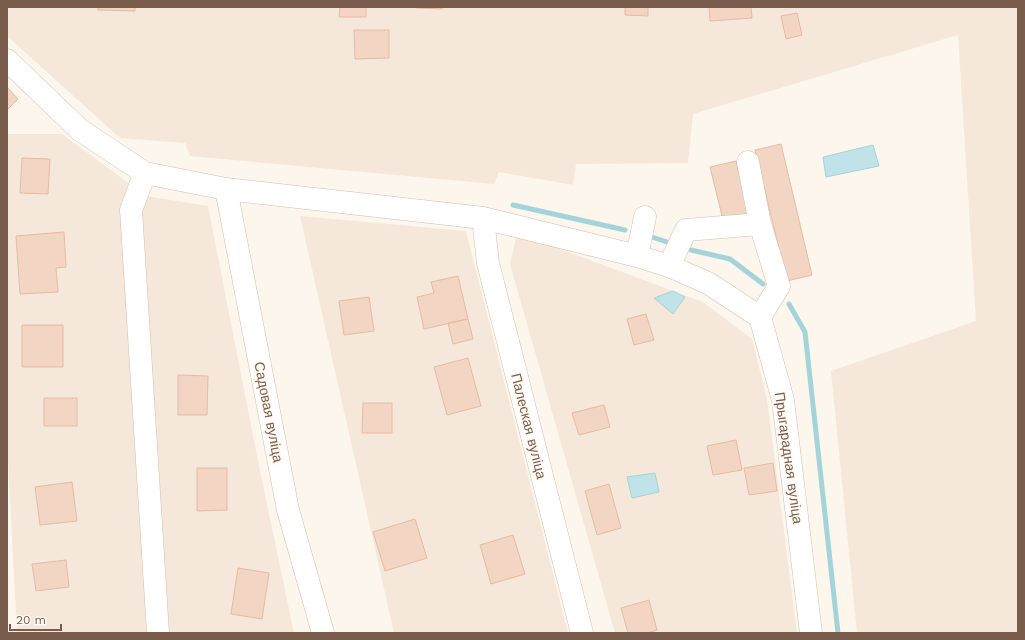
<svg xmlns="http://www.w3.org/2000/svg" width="1025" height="640" font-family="'Work Sans',sans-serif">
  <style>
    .residential { fill: #f5e8da }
    .water { fill: #bfe3e8; stroke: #a5d3da }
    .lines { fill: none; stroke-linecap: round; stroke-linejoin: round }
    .stream { stroke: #a5d3da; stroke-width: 5 }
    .building { fill: #f3d5c3; stroke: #e6bba3 }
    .minor-casing { stroke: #d1beb0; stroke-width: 23 }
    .minor { stroke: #fff; stroke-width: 22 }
    .labels { text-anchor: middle; stroke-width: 4; stroke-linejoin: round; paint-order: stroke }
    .street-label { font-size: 14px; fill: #7a5c4d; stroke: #fffaf3 }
  </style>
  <rect width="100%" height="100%" fill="#fdf6ec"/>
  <!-- residential -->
  <path class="residential" d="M7,7H1018V633H857L831,371L976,321L958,35L693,114L688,163L576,164L573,185L499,172L494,184L190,156L185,143L120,138L7,36Z
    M7,134H62L146,196L208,206L258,461L294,633H17L7,443Z
    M300,216L466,231L568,633H394Z
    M517,233L703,302L752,339L767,399L797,633H615L510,264Z"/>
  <!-- water -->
  <path class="water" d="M873,145L879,166L826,177L823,157Z
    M673,291L685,297L673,314L654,298Z
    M655,473L659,492L632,498L627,477Z"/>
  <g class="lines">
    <!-- stream -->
    <path class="stream" d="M513,205L625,230
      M652,237L667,242
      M691,250L730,259L763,284
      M789,304L805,332L838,633"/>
  </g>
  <!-- building -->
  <path class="building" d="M98,7H135V11L98,10Z
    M340,7H366V17H339Z
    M416,7H442V9L416,8Z
    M625,7H648V16L625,15Z
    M709,7H751L752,18L710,21Z
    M797,13L802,35L786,39L781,16Z
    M354,30H389V58L355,59Z
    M7,87L18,99L7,110Z
    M781,144L812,275L787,281L755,150Z
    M22,158L50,159L48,194L20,193Z
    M736,161L749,213L723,220L710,167Z
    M64,232L66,267L56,268L58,292L20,294L16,236Z
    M458,276L468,319L424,329L417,297L434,293L431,282Z
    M369,297L374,331L344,335L339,301Z
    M646,314L654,340L634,345L627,319Z
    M468,319L473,339L453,344L448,323Z
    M22,325H63V367H22Z
    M468,358L481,406L447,415L434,367Z
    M178,375L208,376L207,415H178Z
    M44,398H77V426H44Z
    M363,403H392V433H362Z
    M604,405L610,427L579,435L572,413Z
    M736,440L742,470L713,475L707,446Z
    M773,463L777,491L749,495L744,468Z
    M197,468H227V510L197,511Z
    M72,482L77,521L40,525L35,487Z
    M609,484L621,528L597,535L585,491Z
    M415,519L427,558L385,571L373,532Z
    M513,535L525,574L491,584L480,545Z
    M66,560L69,587L36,591L32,564Z
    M238,568L269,573L262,619L231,614Z
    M649,600L657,630L648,633H628L621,608Z"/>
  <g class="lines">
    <!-- minor casing -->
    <g class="minor-casing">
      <path id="minor" d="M7,60L80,130L145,173L226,189L483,218L637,256L669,266L708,283L760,317L783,400L811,633
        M748,162L760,224L779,286L760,317
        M145,173L131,210L158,633
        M226,189L288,510L323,633
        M483,218L488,263L582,633
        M637,256L645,217
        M669,266L686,230L760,224"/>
    </g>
    <!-- minor -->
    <use href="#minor" class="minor"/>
  </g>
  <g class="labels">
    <!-- street labels -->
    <g class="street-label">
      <text transform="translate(269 412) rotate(79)" y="5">Садовая вуліца</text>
      <text transform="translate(529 426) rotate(76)" y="5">Палеская вуліца</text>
      <text transform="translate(789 458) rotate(82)" y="5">Прыгарадная вуліца</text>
    </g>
  </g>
  <!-- border -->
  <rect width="1025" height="640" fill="none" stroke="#7a5c4d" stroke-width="16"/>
  <!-- scale -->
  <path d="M10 624v6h51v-6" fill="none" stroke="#7a5c4d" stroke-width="2"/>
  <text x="16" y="624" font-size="12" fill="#7a5c4d" stroke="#fffaf3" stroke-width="3" paint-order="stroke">20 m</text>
</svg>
